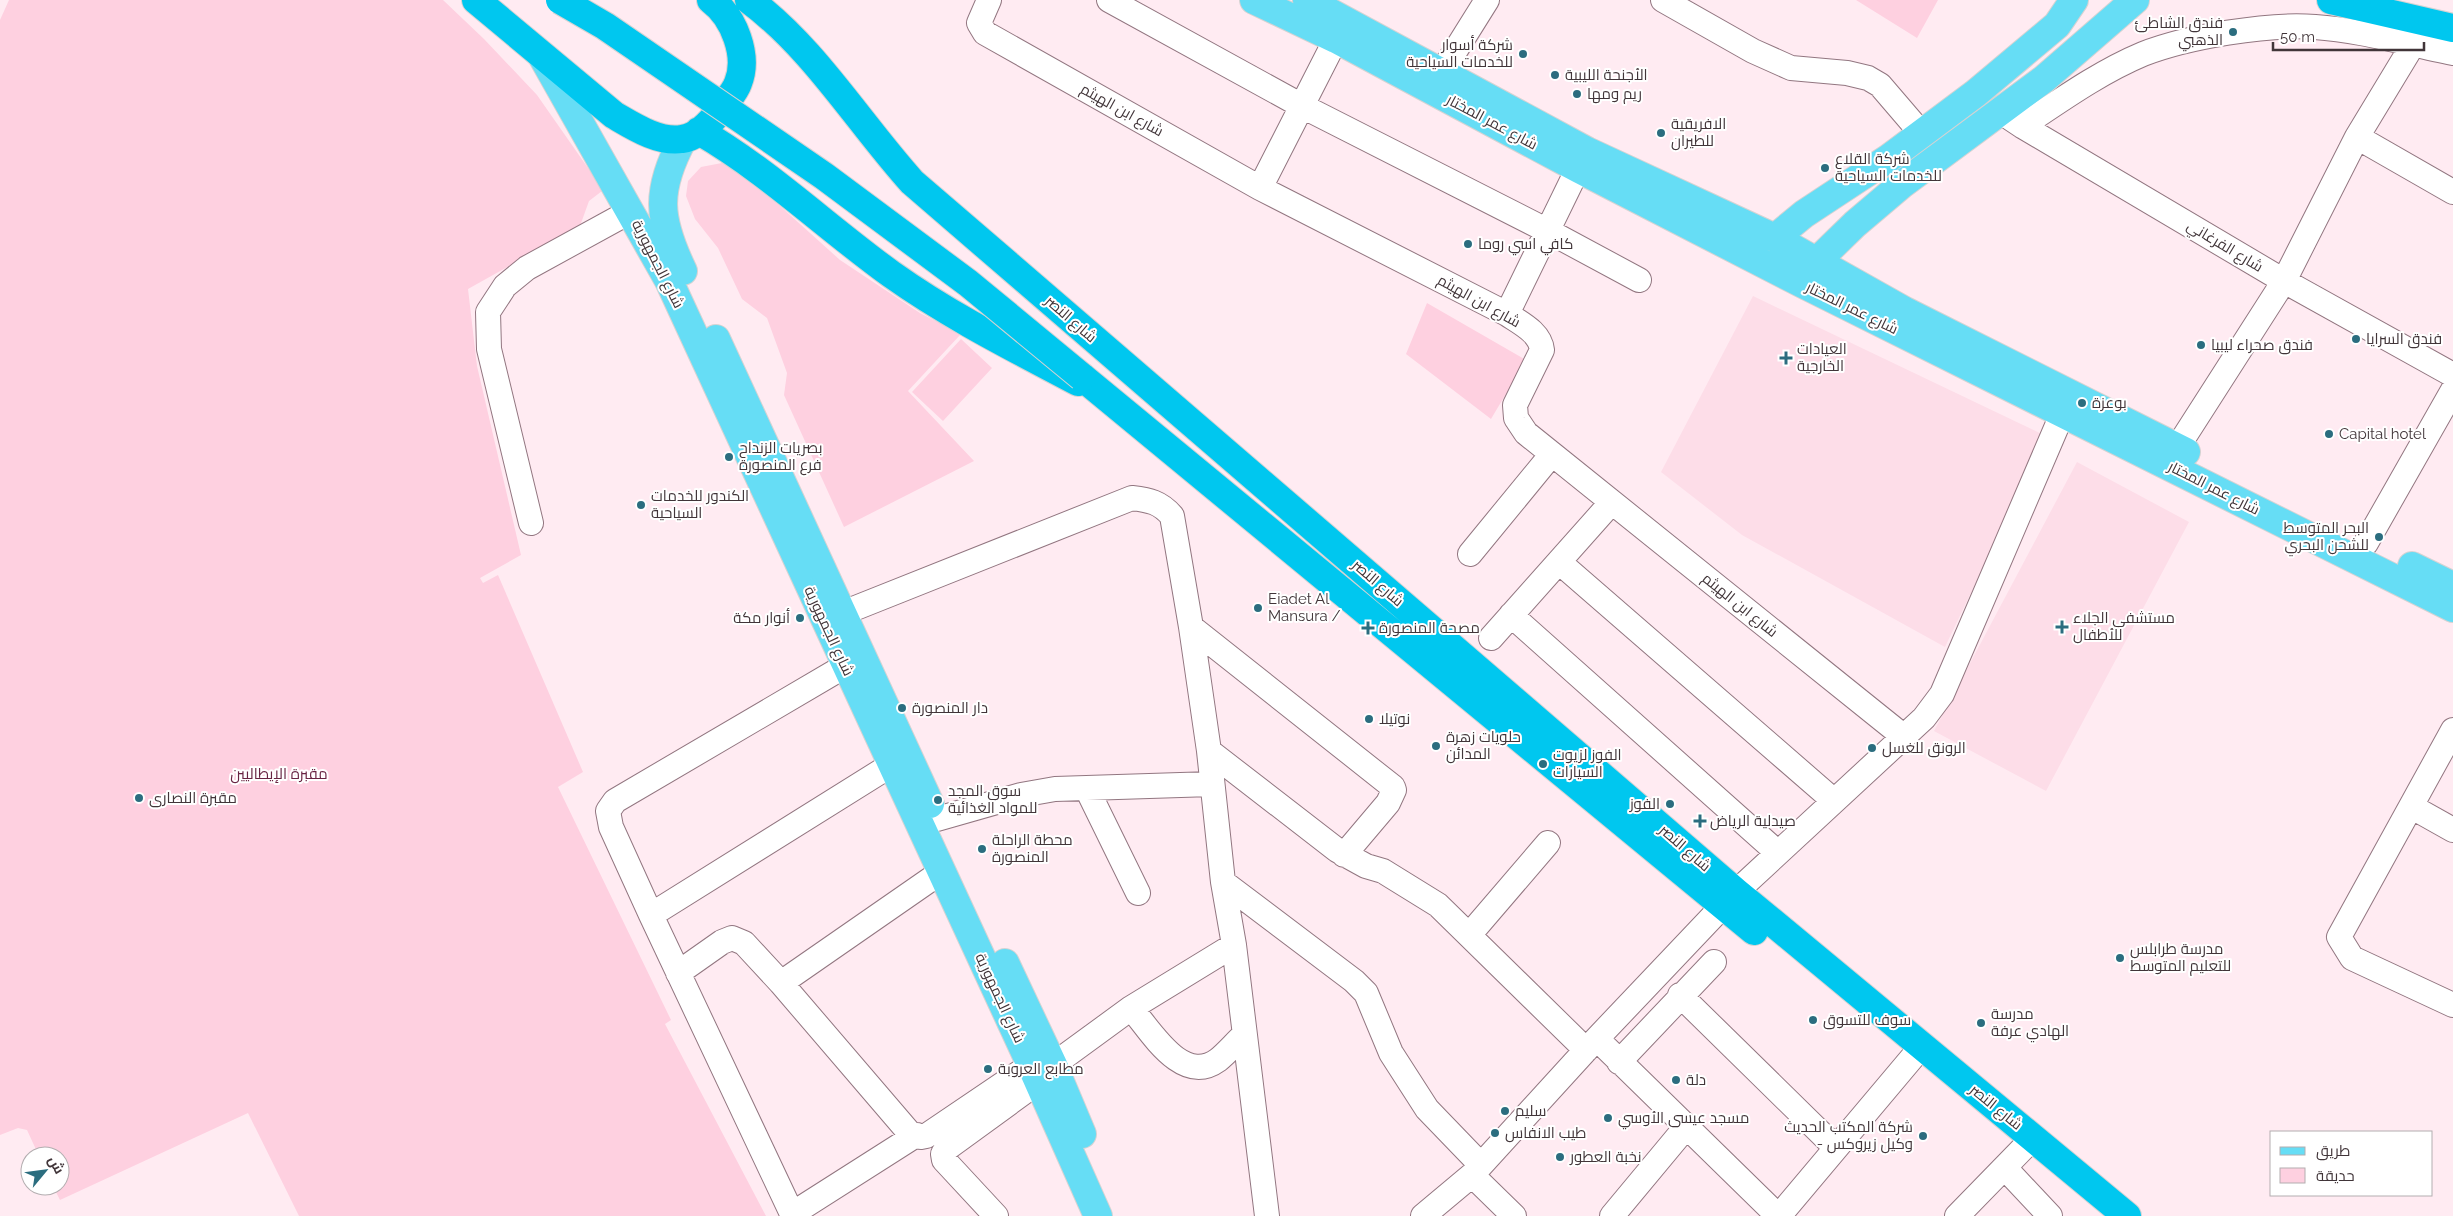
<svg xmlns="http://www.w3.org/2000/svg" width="2453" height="1216" font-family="Raleway,Cairo,sans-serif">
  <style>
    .built { fill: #fddde8 }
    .green { fill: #fed0e0 }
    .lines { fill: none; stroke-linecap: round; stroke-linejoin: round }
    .minor-casing { stroke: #927680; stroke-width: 26 }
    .major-casing { stroke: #d5d3d3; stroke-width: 30 }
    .highway-casing { stroke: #d5d3d3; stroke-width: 30 }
    .minor { stroke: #fff; stroke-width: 24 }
    .major { stroke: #66ddf5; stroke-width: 28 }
    .highway { stroke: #00c7ef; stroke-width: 28 }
    .highway-bridge-casing { stroke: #d5d3d3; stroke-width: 30; stroke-linecap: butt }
    .highway-bridge { stroke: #00c7ef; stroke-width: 28 }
    .poi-dot { fill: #2b6d7f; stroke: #fff; stroke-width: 2 }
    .labels { text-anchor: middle; stroke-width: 4; stroke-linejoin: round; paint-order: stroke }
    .poi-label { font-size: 15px; fill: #413539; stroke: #fff; text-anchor: start }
    .street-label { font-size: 15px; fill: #413539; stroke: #fff }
    .park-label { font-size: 15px; fill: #682342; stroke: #fff }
  </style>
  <rect width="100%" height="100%" fill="#ffebf2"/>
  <!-- built -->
  <path class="built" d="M1753,296L2046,436L1945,647L1742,535L1661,472Z
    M2077,462L2189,522L2046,791L1934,731Z"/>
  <!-- green -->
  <path class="green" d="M9,0H443L484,39L537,95L595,178L602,191L589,201L580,226L468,289L477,366L521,555L480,578L483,583L498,575L583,772L558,787L671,1020L665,1024L766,1216H299L248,1113L60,1200L53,1186H60V1156H39L27,1130L18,1128L0,1135V20Z
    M1856,0H1938L1917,38Z
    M722,163L750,179L840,260L920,313L961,334L908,391L974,461L844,527L784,395L787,373L767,318L742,299L718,248L695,219L686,196L688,181L701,167Z
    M1427,303L1526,360L1491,419L1406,354Z
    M961,339L992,368L943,421L912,392Z"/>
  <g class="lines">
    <!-- minor casing -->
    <g class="minor-casing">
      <path id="minor" d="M989,0L979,23L985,33L1260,188L1507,314C1520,323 1540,332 1542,350L1515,405L1516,418L1526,433L1903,736
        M1109,0L1302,106L1548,231L1639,280
        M1663,0L1753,51L1791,68L1847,73L1868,78L1880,85L1922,134
        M1442,72L1487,0
        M2001,112L2022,126L2284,281L2453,375
        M2022,126C2061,100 2100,72 2143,54C2186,37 2269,23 2315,27C2361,30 2407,44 2453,53
        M2357,137L2453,192
        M1260,188L1336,39
        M1507,314L1586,152
        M2177,448L2284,281L2357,137L2426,23
        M531,523L489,349L488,312L505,286L527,268L631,211
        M2366,543L2453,390
        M1470,554L1552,454
        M1559,562L1833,800
        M843,613L1132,498C1149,500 1160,502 1172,516L1191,627L1209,751L1223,882L1234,945L1267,1216
        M1511,615L1778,853
        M1191,627L1393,787L1394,790L1388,803L1344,855
        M1491,638L1611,503
        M2453,730L2339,937L2352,958L2453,1005
        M1209,751L1337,850L1366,866L1383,871L1438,905L1586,1050
        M1087,789L1138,893
        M2412,807L2453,830
        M937,819L1021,795L1055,789L1212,784
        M1223,882L1354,981L1366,993L1391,1053L1427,1109L1481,1165
        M651,915L891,765
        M1470,934L1548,843
        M678,973L722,942L732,938L744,943L781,983L913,1137L917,1135L921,1137L926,1136L1031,1065
        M781,983L941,872
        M1680,995L1836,1148
        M1131,1008C1151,1031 1182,1086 1218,1060C1227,1053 1235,1043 1244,1035
        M1597,1039L1778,1216
        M1619,1062L1714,962
        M1053,1065L1131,1008L1234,945
        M2005,1168L2050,1216
        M1472,1175L1514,1216
        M792,1214L913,1137
        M793,1216L651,915L611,827L608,811L615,801L845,666
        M996,1216L944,1160L943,1154L946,1149L1038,1082
        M1423,1216L1472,1175L1586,1050L1736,892L1924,718L1942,694L2063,412
        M1612,1216L1686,1127
        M1779,1216L1922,1046
        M1957,1216L2033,1138"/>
    </g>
    <!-- major casing -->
    <g class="major-casing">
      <path id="major" d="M1254,0L1336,39L1579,169L1803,284L2453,608
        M1307,0L1587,151L1775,238L1905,311L2186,452
        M542,56L669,281L1031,1065L1098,1216
        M683,139C655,191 658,219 683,271
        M1775,238L1804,214L1889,158L1976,93L2057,25L2074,0
        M1809,275L1817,261L1855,224L1901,185L2044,79L2135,0
        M716,339L930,804
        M2412,566L2453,586
        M1005,963L1053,1065L1082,1134"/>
    </g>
    <!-- highway casing -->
    <g class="highway-casing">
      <path id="highway" d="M476,0L614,115C633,126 659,143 682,139C698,137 712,121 721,109C726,101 735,92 738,83C749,56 734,17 711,0
        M749,0C814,48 858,122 912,182L1736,892L2127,1216
        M2331,0L2453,28
        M699,131C768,171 826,227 891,274C950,316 1014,348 1078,382
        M1082,377L1754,931"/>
    </g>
    <!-- minor -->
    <use href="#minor" class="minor"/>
    <!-- major -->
    <use href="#major" class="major"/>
    <!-- highway -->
    <use href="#highway" class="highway"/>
    <!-- highway-bridge casing -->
    <g class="highway-bridge-casing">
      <path id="highway-bridge" d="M560,0L605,26L824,176L968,283L1082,377"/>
    </g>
    <!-- highway-bridge -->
    <use href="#highway-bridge" class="highway-bridge"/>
  </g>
  <!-- markers -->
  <g class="poi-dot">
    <circle cx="2233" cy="32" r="5"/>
    <circle cx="1523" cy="54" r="5"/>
    <circle cx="1555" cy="75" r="5"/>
    <circle cx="1577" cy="94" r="5"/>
    <circle cx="1661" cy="133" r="5"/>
    <circle cx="1825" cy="168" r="5"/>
    <circle cx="1468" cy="244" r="5"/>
    <circle cx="2356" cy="339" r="5"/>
    <circle cx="2201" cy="345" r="5"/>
    <path d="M1783.5 350.5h5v5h5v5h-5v5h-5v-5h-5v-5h5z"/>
    <circle cx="2082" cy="403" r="5"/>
    <circle cx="2329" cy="434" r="5"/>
    <circle cx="729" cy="457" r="5"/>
    <circle cx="641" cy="505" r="5"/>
    <circle cx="2379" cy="537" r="5"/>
    <circle cx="1258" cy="608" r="5"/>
    <circle cx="800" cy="618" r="5"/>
    <path d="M2059.5 619.5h5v5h5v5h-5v5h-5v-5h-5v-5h5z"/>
    <path d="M1365.5 620.5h5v5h5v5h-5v5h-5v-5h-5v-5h5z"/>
    <circle cx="902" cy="708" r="5"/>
    <circle cx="1369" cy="719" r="5"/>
    <circle cx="1436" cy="746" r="5"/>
    <circle cx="1872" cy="748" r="5"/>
    <circle cx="1543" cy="764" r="5"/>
    <circle cx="139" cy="798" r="5"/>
    <circle cx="938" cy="800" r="5"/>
    <circle cx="1670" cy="804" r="5"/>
    <path d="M1697.5 813.5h5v5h5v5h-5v5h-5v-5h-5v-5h5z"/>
    <circle cx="982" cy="849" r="5"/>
    <circle cx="2120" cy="958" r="5"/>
    <circle cx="1813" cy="1020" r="5"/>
    <circle cx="1981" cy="1023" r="5"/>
    <circle cx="988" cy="1069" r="5"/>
    <circle cx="1676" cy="1080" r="5"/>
    <circle cx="1505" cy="1111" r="5"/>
    <circle cx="1608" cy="1118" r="5"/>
    <circle cx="1495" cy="1133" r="5"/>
    <circle cx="1923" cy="1136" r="5"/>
    <circle cx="1560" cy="1157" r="5"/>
  </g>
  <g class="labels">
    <!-- poi labels -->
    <g class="poi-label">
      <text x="2223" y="28" text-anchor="end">فندق الشاطئ<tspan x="2223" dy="17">الذهبي</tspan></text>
      <text x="1513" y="50" text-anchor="end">شركة أسوار<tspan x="1513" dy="17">للخدمات السياحية</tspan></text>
      <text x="1565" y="80">الأجنحة الليبية</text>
      <text x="1587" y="99">ريم ومها</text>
      <text x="1671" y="129">الافريقية<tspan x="1671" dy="17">للطيران</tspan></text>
      <text x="1835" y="164">شركة القلاع<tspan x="1835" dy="17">للخدمات السياحية</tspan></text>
      <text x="1478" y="249">كافي اسي روما</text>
      <text x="2366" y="344">فندق السرايا</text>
      <text x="2211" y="350">فندق صحراء ليبيا</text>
      <text x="1797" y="354">العيادات<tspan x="1797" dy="17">الخارجية</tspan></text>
      <text x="2092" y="408">بوعزة</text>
      <text x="2339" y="439">Capital hotel</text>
      <text x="739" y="453">بصريات الزنداح<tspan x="739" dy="17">فرع المنصورة</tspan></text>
      <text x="651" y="501">الكندور للخدمات<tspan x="651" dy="17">السياحية</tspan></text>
      <text x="2369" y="533" text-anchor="end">البحر المتوسط<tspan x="2369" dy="17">للشحن البحري</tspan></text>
      <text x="1268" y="604">Eiadet Al<tspan x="1268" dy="17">Mansura /</tspan></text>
      <text x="790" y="623" text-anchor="end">أنوار مكة</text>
      <text x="2073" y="623">مستشفى الجلاء<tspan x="2073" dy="17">للأطفال</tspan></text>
      <text x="1379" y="633">مصحة المنصورة</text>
      <text x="912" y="713">دار المنصورة</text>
      <text x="1379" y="724">نوتيلا</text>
      <text x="1446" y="742">حلويات زهرة<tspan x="1446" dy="17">المدائن</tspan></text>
      <text x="1882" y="753">الرونق للغسل</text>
      <text x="1553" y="760">الفوز لزيوت<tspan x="1553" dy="17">السيارات</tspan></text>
      <text x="948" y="796">سوق المجد<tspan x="948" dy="17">للمواد الغذائية</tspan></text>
      <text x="149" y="803">مقبرة النصارى</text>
      <text x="1660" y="809" text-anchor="end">الفوز</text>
      <text x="1710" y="826">صيدلية الرياض</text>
      <text x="992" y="845">محطة الراحلة<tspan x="992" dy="17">المنصورة</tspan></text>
      <text x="2130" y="954">مدرسة طرابلس<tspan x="2130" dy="17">للتعليم المتوسط</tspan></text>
      <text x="1991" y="1019">مدرسة<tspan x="1991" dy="17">الهادي عرفة</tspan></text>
      <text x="1823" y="1025">سوف للتسوق</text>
      <text x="998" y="1074">مطابع العروبة</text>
      <text x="1686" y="1085">دلة</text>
      <text x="1515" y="1116">سليم</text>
      <text x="1618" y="1123">مسجد عيسى الأوسي</text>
      <text x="1913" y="1132" text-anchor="end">شركة المكتب الحديث<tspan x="1913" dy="17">- وكيل زيروكس</tspan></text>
      <text x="1505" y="1138">طيب الانفاس</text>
      <text x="1570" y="1162">نخبة العطور</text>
    </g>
    <!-- street labels -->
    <g class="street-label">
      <text transform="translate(1122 110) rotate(29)" y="5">شارع ابن الهيثم</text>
      <text transform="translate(1492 122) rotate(28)" y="5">شارع عمر المختار</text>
      <text transform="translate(2225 246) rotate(31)" y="5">شارع الفرغاني</text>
      <text transform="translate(658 264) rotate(63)" y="5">شارع الجمهورية</text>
      <text transform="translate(1479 301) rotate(29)" y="5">شارع ابن الهيثم</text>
      <text transform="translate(1852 308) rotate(26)" y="5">شارع عمر المختار</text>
      <text transform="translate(1071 319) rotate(41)" y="5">شارع النصر</text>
      <text transform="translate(2214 488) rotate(27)" y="5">شارع عمر المختار</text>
      <text transform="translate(1378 583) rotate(41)" y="5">شارع النصر</text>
      <text transform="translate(1740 605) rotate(39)" y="5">شارع ابن الهيثم</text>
      <text transform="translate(829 631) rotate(65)" y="5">شارع الجمهورية</text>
      <text transform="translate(1685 848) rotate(41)" y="5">شارع النصر</text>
      <text transform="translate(1000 998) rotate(65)" y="5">شارع الجمهورية</text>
      <text transform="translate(1996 1107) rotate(39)" y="5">شارع النصر</text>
    </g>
    <!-- park labels -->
    <g class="park-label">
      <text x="279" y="779">مقبرة الإيطاليين</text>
    </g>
  </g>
  <!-- legend -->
  <rect x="2270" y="1131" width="162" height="65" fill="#ffffff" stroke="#b3aeb0"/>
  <rect x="2280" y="1147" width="25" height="8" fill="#66ddf5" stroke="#b3aeb0"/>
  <text x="2316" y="1156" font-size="15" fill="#413539">طريق</text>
  <rect x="2280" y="1168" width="25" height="15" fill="#fed0e0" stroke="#b3aeb0"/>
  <text x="2316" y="1181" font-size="15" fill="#413539">حديقة</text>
  <!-- north arrow -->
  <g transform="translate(45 1171) rotate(61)"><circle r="24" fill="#ffffff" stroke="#b3aeb0"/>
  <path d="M0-4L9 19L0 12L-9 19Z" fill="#2b6d7f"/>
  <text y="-8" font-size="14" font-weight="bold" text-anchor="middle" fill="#413539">ش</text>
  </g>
  <!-- scale -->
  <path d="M2273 42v8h151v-8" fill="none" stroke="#413539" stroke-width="2.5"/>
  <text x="2280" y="42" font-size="15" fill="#413539" stroke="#ffffff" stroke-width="4" paint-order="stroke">50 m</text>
</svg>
